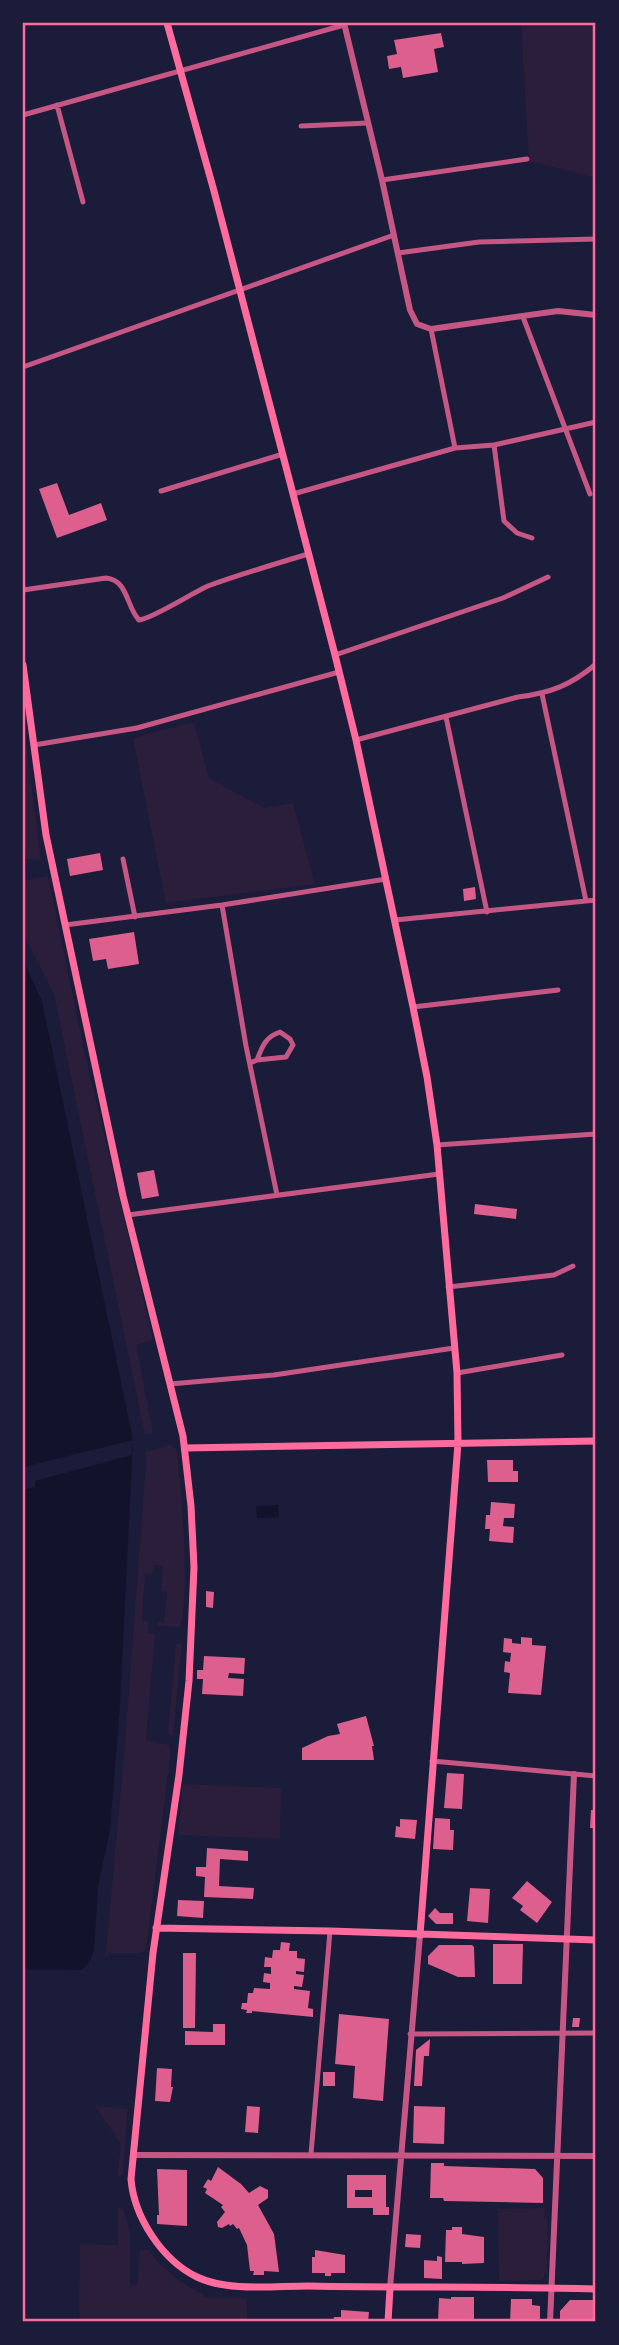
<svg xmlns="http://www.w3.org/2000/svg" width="619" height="2345" font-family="Poppins,sans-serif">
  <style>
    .green { fill: #2a1e3b }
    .water { fill: #12122b }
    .pier { fill: #1b1b3a }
    .building { fill: #dd5f8e; fill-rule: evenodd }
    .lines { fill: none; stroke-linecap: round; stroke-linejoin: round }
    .minor { stroke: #c65784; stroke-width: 5 }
    .tertiary { stroke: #c65784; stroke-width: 6 }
    .secondary { stroke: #ff6b9d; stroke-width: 7 }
    .neatline { fill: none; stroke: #ff6b9d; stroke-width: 2.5 }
  </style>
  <rect width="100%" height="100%" fill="#1b1b3a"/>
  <!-- green -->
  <path class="green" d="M521,23H596V178L529,161Z
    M23,721L41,860L26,859L23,820Z
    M194,722L209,778L264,808L293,803L315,884L166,903L133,738Z
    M48,876L85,1054L153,1340L136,1345L153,1433L145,1435L54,994L23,933V881Z
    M170,1445L176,1449C182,1475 190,1605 180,1627L158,1626V1622H164L167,1592L161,1591L163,1566L154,1565L152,1574H145L142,1620L148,1621V1633L155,1634L146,1740L169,1745L171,1751L146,1950L141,1953H108L105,1961L124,1756L146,1464L145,1452Z
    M182,1643L173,1735L171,1736L168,1733L176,1644Z
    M183,1784L281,1788L280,1839L178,1835Z
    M95,2106L128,2109L123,2173L117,2178L121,2144Z
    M118,2208L123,2209L130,2232V2285L137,2286L140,2250H148C165,2271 179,2283 203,2294L204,2298H247V2322H79L80,2244L118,2245Z
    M545,2208L544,2218L548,2220L547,2273L541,2280L499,2281L498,2209Z"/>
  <!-- water -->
  <path class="water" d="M23,960L42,1001L133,1440L120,1704L110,1830L98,1887L94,1950L90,1961L82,1970L23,1969Z
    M278,1505L279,1517L257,1518L256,1506Z"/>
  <!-- pier -->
  <path class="pier" d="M133,1440L132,1455L35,1481V1487L23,1490V1467Z"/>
  <!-- building -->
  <path class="building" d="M441,33L444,47L434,49L438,72L403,78L401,67L389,69L387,56L397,54L394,40Z
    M57,483L69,515L101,503L107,520L57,538L39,489Z
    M100,853L103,870L70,876L67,859Z
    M475,887L476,899L464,901L463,889Z
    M134,932L139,964L108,969L106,959L93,961L89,939Z
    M154,1170L159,1196L142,1199L137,1173Z
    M475,1204L517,1209L516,1219L474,1214Z
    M487,1460H513V1471H518V1482H488Z
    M491,1502L515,1504L514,1518H504L503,1526L514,1527L513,1543L489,1541L490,1529H485L486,1515H490Z
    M206,1591L214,1592L213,1608L206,1607Z
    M521,1637L532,1638V1645L546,1646L541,1695L508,1693L510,1673L504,1672L505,1661L510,1662L511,1653L503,1652L504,1638L512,1639V1643L521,1644Z
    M204,1656L245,1658L244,1674L229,1673L228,1678L244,1679L243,1696L202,1694L203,1679H197V1670H203Z
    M366,1716L374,1746H372L374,1760H302V1748L328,1736L340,1734L337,1724Z
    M447,1773L464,1774L462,1809L444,1808Z
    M591,1810H596V1828H590Z
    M435,1818L450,1819V1830H454L453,1850L433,1849Z
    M400,1819L417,1820L415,1839L395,1837L396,1826L400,1827Z
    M207,1848L248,1851V1861L220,1859L219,1886L254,1888L253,1899L204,1897L205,1877L196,1876V1867H206Z
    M527,1881L552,1902L537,1923L520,1910L523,1906L512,1898Z
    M470,1888L490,1889L488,1923L467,1921Z
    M178,1900L204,1901L203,1918L177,1916Z
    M435,1908L440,1913H453V1924H436L428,1916Z
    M281,1942L290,1943L289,1951H297V1958L305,1959L304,1972L296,1971V1974L304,1975L302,1987L294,1986V1989L310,1991L308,2008L313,2009V2017L252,2011V2013H246L247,2010L241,2009L242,2003H247L248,1993H253L254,1988L270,1989V1983L263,1982L264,1973L271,1974V1967H264L265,1957L272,1958L273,1950H280Z
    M493,1944H523L522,1984H493Z
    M439,1945H472L474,1947L475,1977H458L428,1964V1956Z
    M183,1953H196L195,2028H183Z
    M339,2014L389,2019L383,2101L353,2098L355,2066L335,2064Z
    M573,2018H580L579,2027H572Z
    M213,2024H225V2045H185V2031L213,2032Z
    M430,2039L429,2056H424L422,2086H414L416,2050Z
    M157,2068L172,2069L171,2087H173L170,2102L155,2101Z
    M323,2072H335V2086H323Z
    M247,2106L260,2107L258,2133L245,2132Z
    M414,2106L445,2107L444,2144L413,2143Z
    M431,2163H444V2166L535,2169L543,2178V2203L444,2201L443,2198H430Z
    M218,2167L241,2184L249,2193L260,2186L268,2190V2198L258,2205L274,2234L279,2272L264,2271V2275H253L254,2271H250L247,2245L239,2228L237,2229L233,2224L230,2226L229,2224L222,2228L218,2227L217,2222L225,2212L221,2207L223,2205L205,2193L207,2189L203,2187L208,2179L211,2181Z
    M157,2169L187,2170V2226L157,2224V2215H159Z
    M347,2175H386V2207H389V2215H373V2208H347ZM355,2190H372V2197H355Z
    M452,2227H462V2234L484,2237V2263L462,2264V2262H445L446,2230H452Z
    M406,2234L421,2235L420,2248L405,2247Z
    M315,2250L345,2255V2273H331V2276H325V2273H312V2257H315Z
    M437,2256L442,2257V2279L424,2278V2260L437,2261Z
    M451,2297H474V2322L438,2321L439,2298L451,2299Z
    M511,2299H532V2305L540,2306V2322H510Z
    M570,2300H596V2322H560V2311Z
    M341,2310L369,2312L368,2322H333L334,2317H341Z"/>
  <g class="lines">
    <!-- minor -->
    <path class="minor" d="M57,105L83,202
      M23,115L344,25
      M301,126L368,123
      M382,180L527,159
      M398,253L479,242L596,239
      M523,317L590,494
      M431,329L455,448
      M23,367L394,235
      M494,445L504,521L517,533L532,538
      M161,491L283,454
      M293,494L455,448L494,445L596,422
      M23,590L106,578C128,580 126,606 139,620C152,619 192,593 208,586C241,574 275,564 308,554
      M335,655L503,598L548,577
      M542,694L586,901
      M446,717L487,912
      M356,740L518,697C551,693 571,685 596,664
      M34,745L137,728L339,672
      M123,859L135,917
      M222,905L246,1046L277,1195
      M395,920L596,900
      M65,925L222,905L386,879
      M413,1007L558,990
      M250,1063L257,1060L286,1057L293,1045L290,1039L280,1032C265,1037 262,1047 257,1060
      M437,1145L596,1134
      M128,1215L439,1174
      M448,1287L554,1275L573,1266
      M457,1373L562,1355
      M170,1384L274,1375L454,1348
      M432,1761L596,1776
      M410,2034L596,2033
      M311,2154L330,1931"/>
    <!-- tertiary -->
    <path class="tertiary" d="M344,23L382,180L410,310L417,324L431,329L558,311L596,315
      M134,2155L596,2156
      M390,2288L420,1935
      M550,2322L574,1774"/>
    <!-- secondary -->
    <path class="secondary" d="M167,23L214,191L335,655L356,740L413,1007L427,1077L437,1145L457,1373L458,1443L420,1935
      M23,665L46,835L123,1196L183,1436L191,1506L194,1567L189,1681L179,1775L153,1953L131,2179C134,2217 162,2260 197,2277C229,2292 273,2286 308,2286C404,2288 500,2286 596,2289
      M185,1448L596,1441
      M156,1928L330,1931L596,1940
      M388,2322L390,2288"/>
  </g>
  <!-- border -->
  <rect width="619" height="2345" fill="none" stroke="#1b1b3a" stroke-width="49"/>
  <rect x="24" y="24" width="570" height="2296" class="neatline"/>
</svg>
